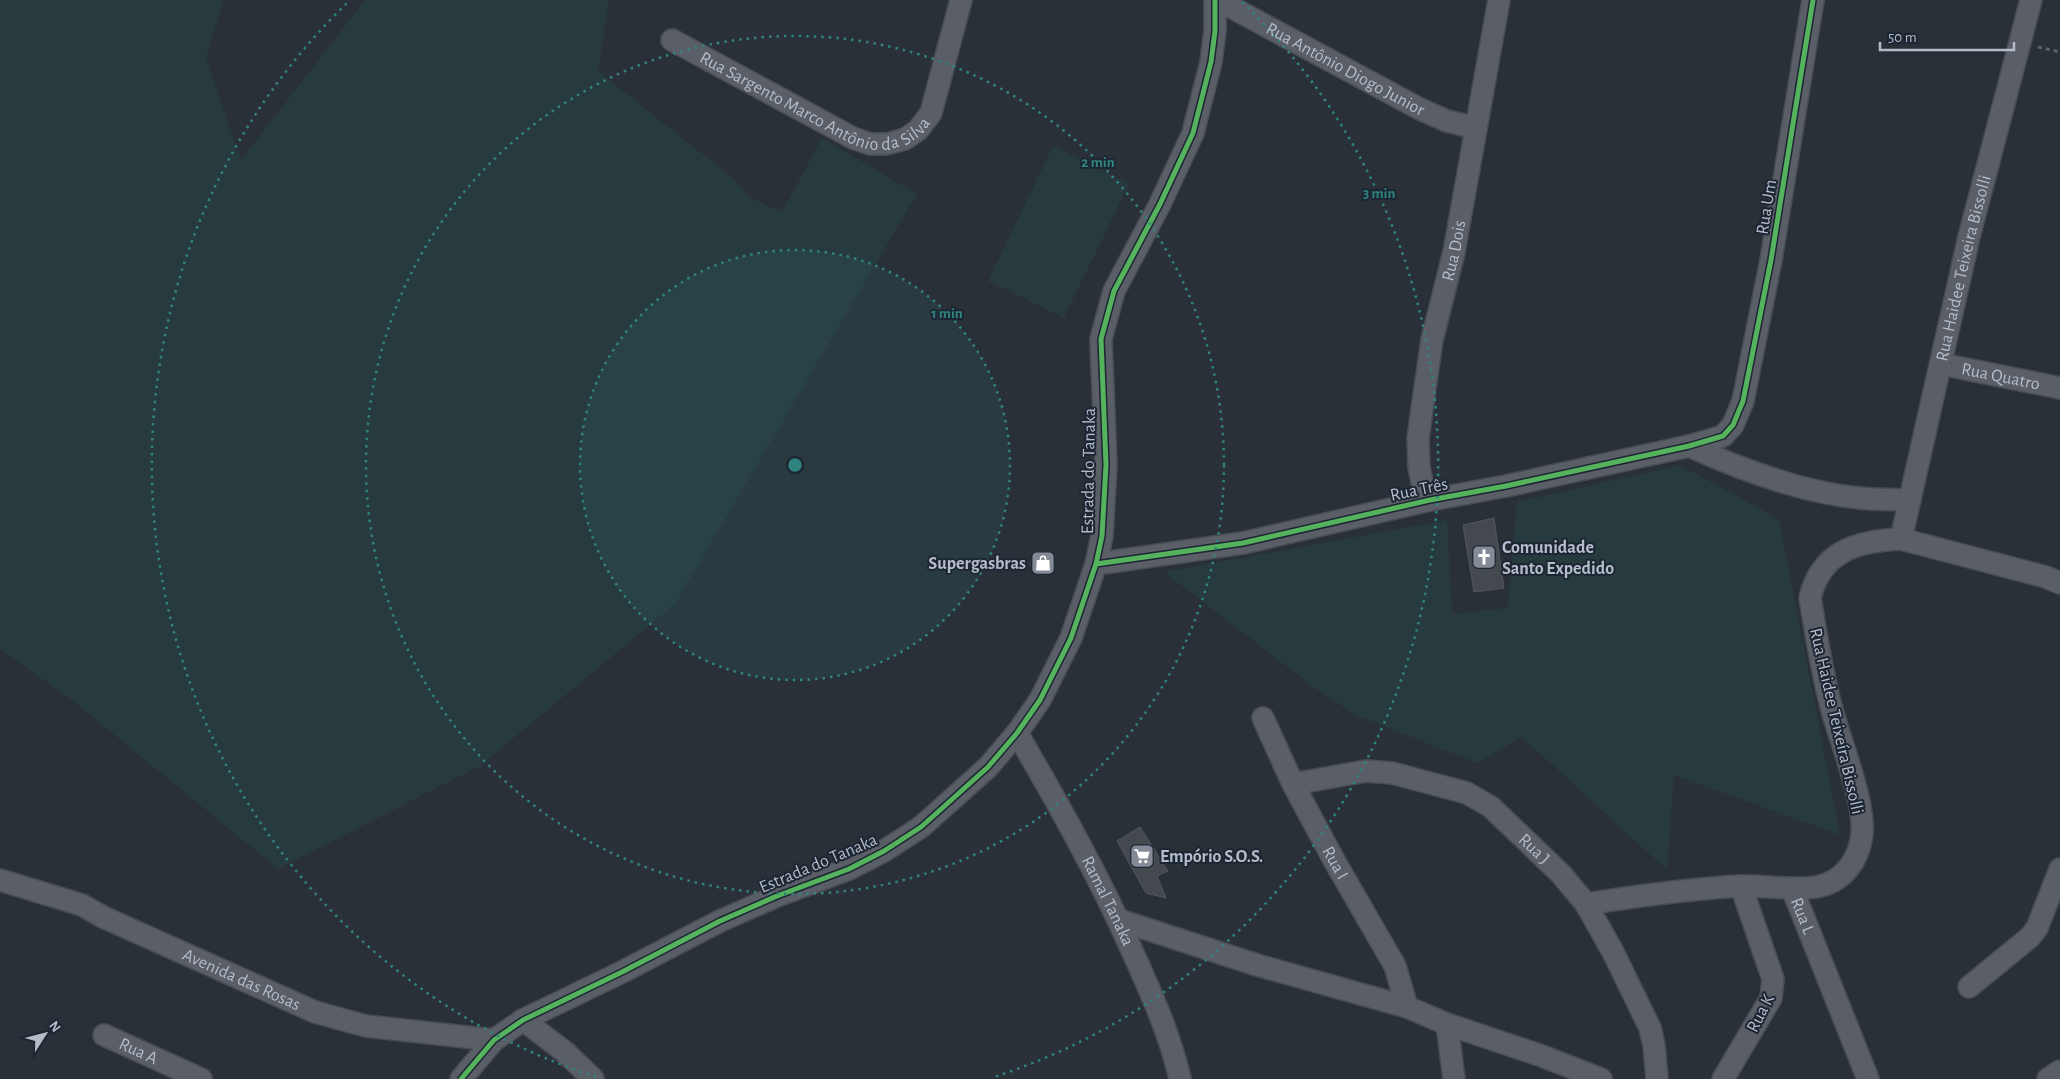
<svg xmlns="http://www.w3.org/2000/svg" width="2060" height="1079" font-family="'Alegreya Sans',sans-serif">
  <style>
    .green { fill: #273a3e }
    .building { fill: #444950; stroke: #52575f }
    .lines { fill: none; stroke-linecap: round; stroke-linejoin: round }
    .minor-casing { stroke: #484c53; stroke-width: 24 }
    .path { stroke: #5d636a; stroke-width: 3; stroke-dasharray: 4 4; stroke-linecap: butt }
    .minor { stroke: #5a5e66; stroke-width: 21 }
    .cycleway-casing { stroke: #1d2633; stroke-width: 8 }
    .cycleway { stroke: #56b35d; stroke-width: 5 }
    .ring { fill: none; stroke: #308480; stroke-width: 2.5; stroke-dasharray: 2.5 5 }
    .labels { text-anchor: middle; stroke-width: 4; stroke-linejoin: round; paint-order: stroke }
    .street-label { font-size: 18px; fill: #b4bcc9; stroke: #1d2633 }
    .poi-label { font-size: 18px; font-weight: bold; fill: #b4bcc9; stroke: #1d2633; text-anchor: start }
    .centre { fill: #308480; stroke: #1d2633; stroke-width: 2.5 }
    .ring-label { font-size: 15px; text-anchor: middle; font-weight: bold; fill: #308480; stroke: #1d2633; stroke-width: 4; stroke-linejoin: round; paint-order: stroke }
  </style>
  <rect width="100%" height="100%" fill="#2a3038"/>
  <!-- green -->
  <path class="green" d="M0,0H224L206,57L241,160L365,0H609L598,71L728,174L751,198L782,212L822,138L917,194L675,604L480,766L278,869L72,700L0,649Z
    M1053,146L1129,184L1064,318L988,281Z
    M1680,465L1779,519L1840,835L1674,775L1667,870L1522,737L1477,763L1356,715L1312,686L1164,572L1447,520L1452,614L1508,608L1517,502Z"/>
  <!-- building -->
  <path class="building" d="M1494,518L1504,588L1474,592L1463,525Z
    M1140,827L1168,871L1157,876L1166,898L1146,893L1117,841Z"/>
  <g class="lines">
    <!-- minor casing -->
    <g class="minor-casing">
      <g id="minor">
        <path id="s1" d="M1218,0L1420,109L1447,121L1476,128"/>
        <path id="s2" d="M672,40L853,138L870,144H887L905,139L918,130L931,113L961,0"/>
        <path id="s3" d="M1941,364L2060,388"/>
        <path d="M1689,446C1740,469 1804,493 1860,498C1877,500 1893,499 1910,500"/>
        <path id="s4" d="M1430,500L1422,482L1419,467L1418,439L1422,409L1432,340L1454,252L1499,0"/>
        <path id="s5" d="M1901,539L1969,237L2031,0"/>
        <path d="M1096,564L1243,543L1430,500L1506,486L1689,446L1723,436L1733,425L1743,401L1771,260L1813,0"/>
        <path id="s6" d="M1263,718L1293,784L1335,862L1395,966L1407,1007"/>
        <path id="s7" d="M1017,733C1059,805 1100,878 1134,955C1152,995 1170,1035 1180,1079"/>
        <path id="s8" d="M1293,784L1366,771L1392,773L1467,793L1491,807L1561,874L1586,904L1613,952L1650,1028L1654,1045L1657,1079"/>
        <path id="s9" d="M0,880L82,905L103,917L315,1012L366,1026L494,1040"/>
        <path id="s10" d="M1792,888L1868,1079"/>
        <path d="M1586,904C1637,896 1689,889 1740,886C1765,885 1791,891 1816,887C1843,882 1859,861 1862,834C1865,802 1841,743 1832,710C1822,673 1816,635 1810,598C1821,551 1857,541 1901,539L2046,577L2060,583"/>
        <path d="M1119,920L1257,965L1407,1007L1447,1024L1542,1056L1601,1079"/>
        <path d="M1969,987L2030,937L2037,928L2060,869"/>
        <path d="M523,1020L565,1052L593,1079"/>
        <path d="M1447,1024L1454,1079"/>
        <path id="s11" d="M104,1035L201,1079"/>
        <path d="M461,1079L494,1040L523,1020L622,972L720,921L777,896L849,869L884,851L921,827L939,811L988,767L1017,733L1040,700L1071,638L1096,564L1102,536L1106,465L1101,339L1114,291L1160,204L1193,133L1211,62L1215,31V0"/>
        <path d="M1723,1079L1771,998L1773,979L1741,886"/>
        <path d="M2048,1079L2060,1071"/>
      </g>
    </g>
    <!-- path -->
    <path class="path" d="M2038,47L2060,52"/>
    <!-- minor -->
    <use href="#minor" class="minor"/>
    <!-- cycleway casing -->
    <g class="cycleway-casing">
      <path id="cycleway" d="M1096,564L1243,543L1430,500L1506,486L1689,446L1723,436L1733,425L1743,401L1771,260L1813,0
        M461,1079L494,1040L523,1020L622,972L720,921L777,896L849,869L884,851L921,827L939,811L988,767L1017,733L1040,700L1071,638L1096,564L1102,536L1106,465L1101,339L1114,291L1160,204L1193,133L1211,62L1215,31V0"/>
    </g>
    <!-- cycleway -->
    <use href="#cycleway" class="cycleway"/>
  </g>
  <!-- distance rings -->
  <circle cx="795" cy="465" r="215" fill="#308480" fill-opacity=".12"/>
  <g class="ring">
    <circle cx="795" cy="465" r="215"/>
    <circle cx="795" cy="465" r="429"/>
    <path d="M596 1077A644 644 0 0 1 348 2M1242 2A644 644 0 0 1 994 1077"/>
  </g>
  <!-- icons -->
  <defs>
    <g id="church-square" transform="scale(1.25)"><rect x="-9" y="-9" width="18" height="18" rx="4" fill="#848b96" stroke="#1d2633"/><path d="M-1.2-6h2.4v3.5h3.3v2.4h-3.3V6h-2.4V-.1h-3.3v-2.4h3.3Z" fill="#fff"/></g>
    <g id="shop-square" transform="scale(1.25)"><rect x="-9" y="-9" width="18" height="18" rx="4" fill="#848b96" stroke="#1d2633"/><path d="M-5-2.5h2.3a2.7 3.5 0 0 1 5.4 0H5L5.5 6h-11ZM-1.5-2.5h3a1.5 2.3 0 0 0-3 0Z" fill="#fff"/></g>
    <g id="supermarket-square" transform="scale(1.25)"><rect x="-9" y="-9" width="18" height="18" rx="4" fill="#848b96" stroke="#1d2633"/><path d="M-6-5.5h2.5l.6 2H6L4.5 2H-2.5L-4.4-4H-6ZM-1.5 3.2a1.3 1.3 0 1 0 .1 0ZM3 3.2a1.3 1.3 0 1 0 .1 0Z" fill="#fff"/></g>
  </defs>
  <g fill-rule="evenodd">
    <use href="#church-square" x="1484" y="557"/>
    <use href="#shop-square" x="1043" y="563"/>
    <use href="#supermarket-square" x="1142" y="856"/>
  </g>
  <g class="labels">
    <!-- street labels -->
    <g class="street-label">
      <text dy="6" stroke="none"><textPath href="#s1" startOffset="145">Rua Antônio Diogo Junior</textPath></text>
      <text dy="6" stroke="none"><textPath href="#s2" startOffset="161">Rua Sargento Marco Antônio da Silva</textPath></text>
      <text transform="translate(1766 207) rotate(-81)" y="6">Rua Um</text>
      <text dy="6" stroke="none"><textPath href="#s4" startOffset="255">Rua Dois</textPath></text>
      <text dy="6" stroke="none"><textPath href="#s5" startOffset="278">Rua Haidee Teixeira Bissolli</textPath></text>
      <text dy="6" stroke="none"><textPath href="#s3" startOffset="61">Rua Quatro</textPath></text>
      <text transform="translate(1088 471) rotate(-89)" y="6">Estrada do Tanaka</text>
      <text transform="translate(1419 489) rotate(-12)" y="6">Rua Três</text>
      <text transform="translate(1837 721) rotate(77)" y="6">Rua Haidee Teixeíra Bissolli</text>
      <text dy="6" stroke="none"><textPath href="#s8" startOffset="266">Rua J</textPath></text>
      <text transform="translate(818 863) rotate(-23)" y="6">Estrada do Tanaka</text>
      <text dy="6" stroke="none"><textPath href="#s6" startOffset="162">Rua I</textPath></text>
      <text dy="6" stroke="none"><textPath href="#s7" startOffset="191">Ramal Tanaka</textPath></text>
      <text dy="6" stroke="none"><textPath href="#s10" startOffset="30">Rua L</textPath></text>
      <text dy="6" stroke="none"><textPath href="#s9" startOffset="262">Avenida das Rosas</textPath></text>
      <text transform="translate(1760 1013) rotate(-63)" y="6">Rua K</text>
      <text dy="6" stroke="none"><textPath href="#s11" startOffset="38">Rua A</textPath></text>
    </g>
    <!-- poi labels -->
    <g class="poi-label">
      <text x="1502" y="553">Comunidade<tspan x="1502" dy="21">Santo Expedido</tspan></text>
      <text x="1026" y="569" text-anchor="end">Supergasbras</text>
      <text x="1160" y="862">Empório S.O.S.</text>
    </g>
  </g>
  <circle cx="795" cy="465" r="8" class="centre"/>
  <g class="ring-label">
    <text x="1098" y="167">2 min</text>
    <text x="1379" y="198">3 min</text>
    <text x="947" y="318">1 min</text>
  </g>
  <!-- north arrow -->
  <g transform="translate(45 1034) rotate(54)" stroke="#1d2633" stroke-width="4" paint-order="stroke">
  <path d="M0-4L9 19L0 12L-9 19Z" fill="#b4bcc9"/>
  <text y="-8" font-size="14" font-weight="bold" text-anchor="middle" fill="#b4bcc9">N</text>
  </g>
  <!-- scale -->
  <path d="M1880 42v8h134v-8" fill="none" stroke="#b4bcc9" stroke-width="2.5"/>
  <text x="1888" y="42" font-size="15" fill="#b4bcc9" stroke="#1d2633" stroke-width="4" paint-order="stroke">50 m</text>
</svg>
